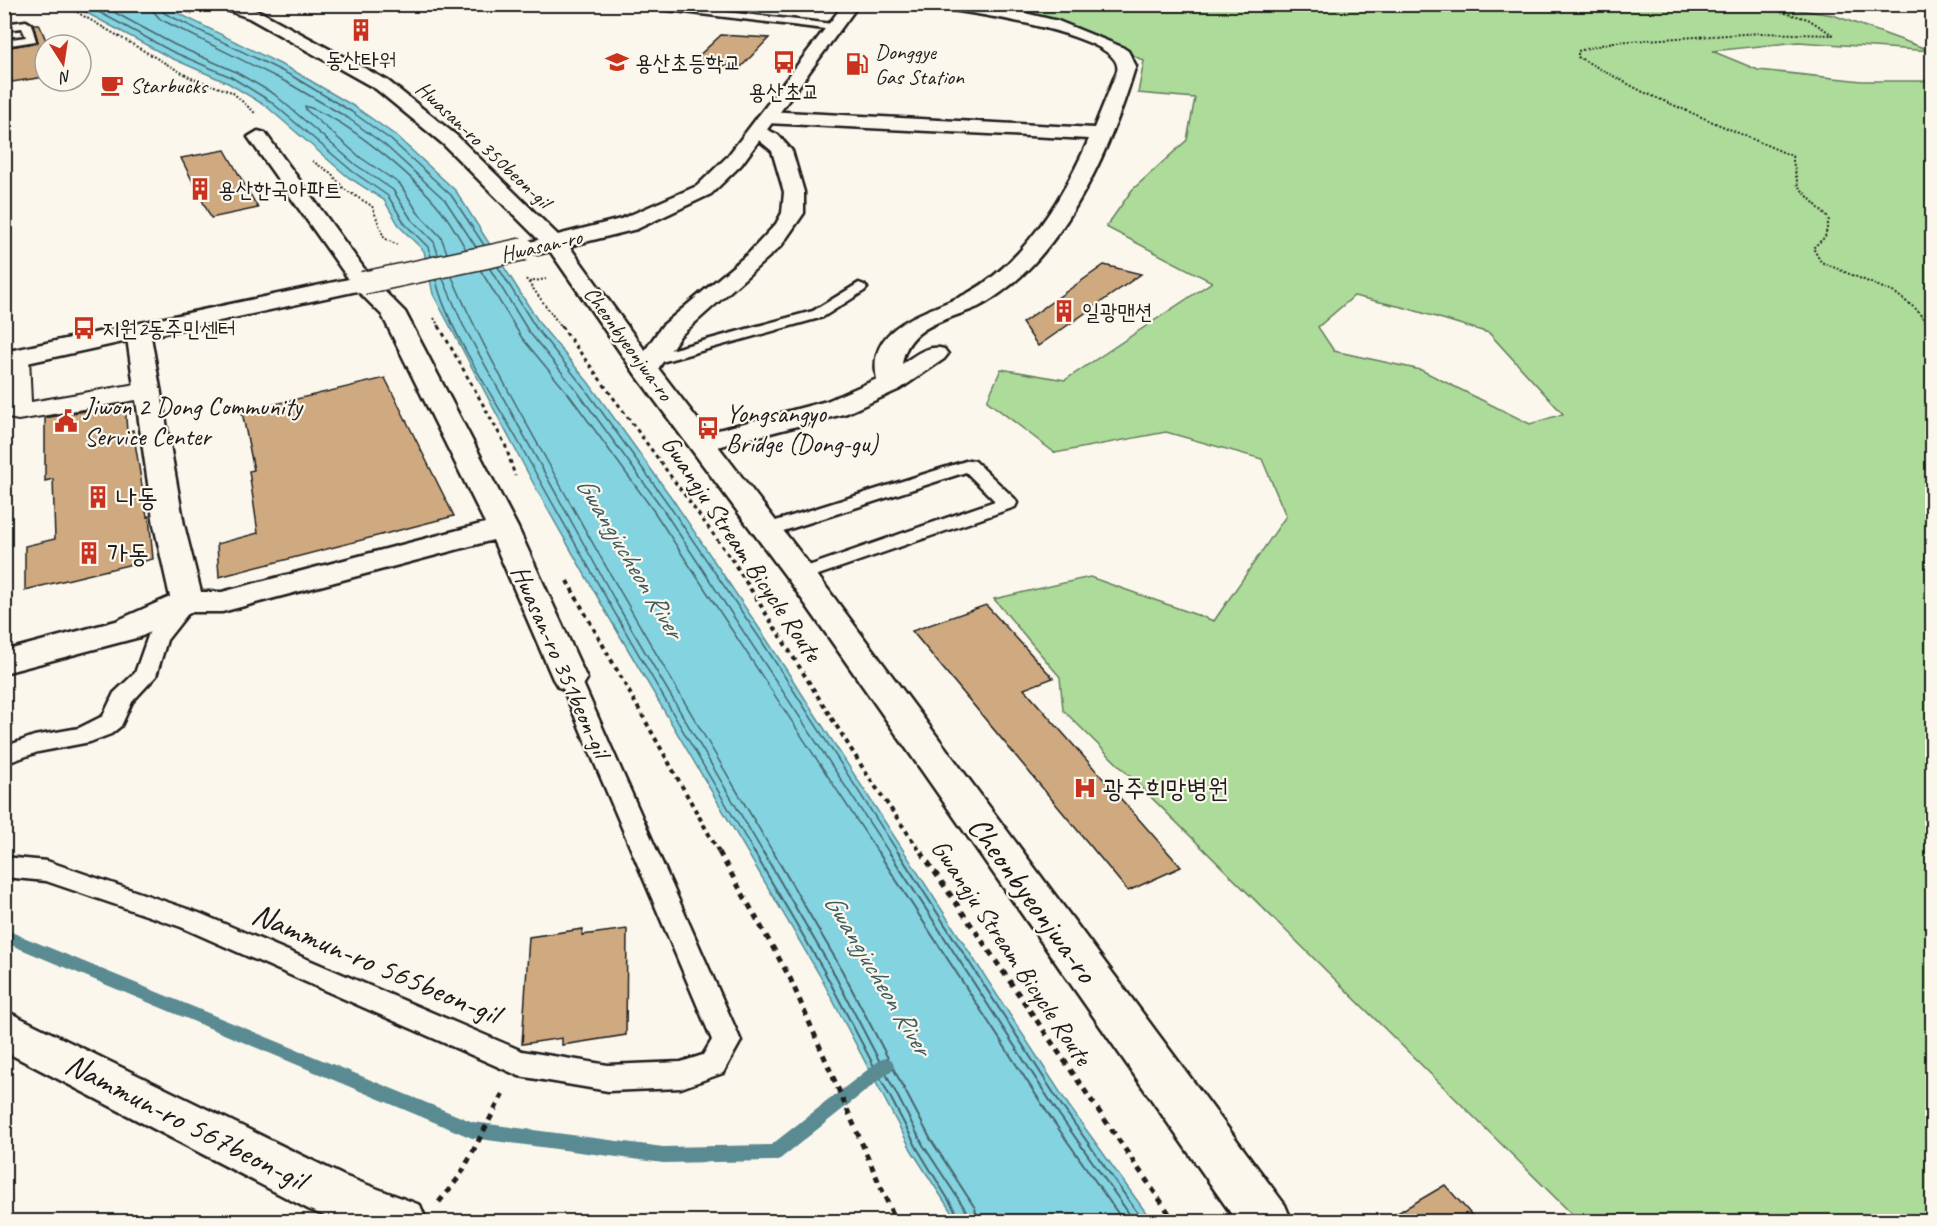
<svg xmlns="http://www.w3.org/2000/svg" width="1937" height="1226" font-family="Caveat,'Poor Story',sans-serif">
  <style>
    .green { fill: #addb9a; stroke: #647c5b; stroke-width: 1.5; fill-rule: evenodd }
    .water { fill: #84d3e1; stroke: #5a8a92; stroke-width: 1.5 }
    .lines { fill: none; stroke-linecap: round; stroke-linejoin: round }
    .shore-far1 { stroke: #46656b; stroke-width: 1.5 }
    .shore { stroke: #46656b; stroke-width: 2 }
    .stream { fill: #5a8a92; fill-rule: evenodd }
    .building { fill: #cfaa81; stroke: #1c1c1c; stroke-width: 1.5 }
    .service-casing { stroke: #1c1c1c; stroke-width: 5 }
    .pedestrian-casing { stroke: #1c1c1c; stroke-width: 4 }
    .minor-casing { stroke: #1c1c1c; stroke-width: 5 }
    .secondary-casing { stroke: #1c1c1c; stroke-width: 5 }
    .path-far3 { stroke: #1c1c1c; stroke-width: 2; stroke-dasharray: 2 2; stroke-linecap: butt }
    .path-far2 { stroke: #1c1c1c; stroke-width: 3; stroke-dasharray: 4 4; stroke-linecap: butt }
    .path-far1 { stroke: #1c1c1c; stroke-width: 4; stroke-dasharray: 4.5 4.5; stroke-linecap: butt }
    .path { stroke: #1c1c1c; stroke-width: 5; stroke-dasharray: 6 6; stroke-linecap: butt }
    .service { fill: #fbf7ec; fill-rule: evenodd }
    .pedestrian { fill: #fbf7ec; fill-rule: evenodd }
    .minor { fill: #fbf7ec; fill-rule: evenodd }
    .secondary { fill: #fbf7ec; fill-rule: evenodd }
    .secondary-bridge-casing { stroke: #1c1c1c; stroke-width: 25; stroke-linecap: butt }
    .secondary-bridge { stroke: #fbf7ec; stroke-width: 22 }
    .labels { text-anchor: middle; stroke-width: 4.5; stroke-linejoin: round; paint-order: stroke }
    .far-poi-label { font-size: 22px; fill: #1c1c1c; stroke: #fbf7ec; text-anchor: start }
    .far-street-label { font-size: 22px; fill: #1c1c1c; stroke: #fbf7ec }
    .poi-label { font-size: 26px; fill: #1c1c1c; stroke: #fbf7ec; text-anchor: start }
    .street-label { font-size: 26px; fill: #1c1c1c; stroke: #fbf7ec }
    .water-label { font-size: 27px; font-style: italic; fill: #405c61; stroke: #fbf7ec }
    .near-street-label { font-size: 32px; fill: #1c1c1c; stroke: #fbf7ec }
  </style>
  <rect width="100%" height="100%" fill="#fbf7ec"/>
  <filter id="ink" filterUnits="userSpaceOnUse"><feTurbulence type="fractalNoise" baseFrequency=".0167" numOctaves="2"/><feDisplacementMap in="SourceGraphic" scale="12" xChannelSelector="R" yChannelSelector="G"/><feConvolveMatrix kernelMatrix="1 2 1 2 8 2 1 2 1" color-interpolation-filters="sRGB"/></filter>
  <g filter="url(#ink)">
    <!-- green -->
    <path class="green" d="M1758,4L1833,15L1932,51L1798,42L1712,51L1758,70L1862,81H1932V1221H1579L1063,710L1060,677L994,599L1090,577L1214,621L1286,516L1262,459L1166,432L1055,453L987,401L1001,369L1065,380L1212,282L1106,227L1132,190L1187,140L1195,98L1138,93L1144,61L1089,32L1032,16L1029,5ZM1354,296L1406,308L1489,333L1563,414L1530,424L1421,370L1334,351L1318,327Z"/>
    <!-- water -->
    <path class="water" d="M72,5H162L294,71L355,107L395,135L456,191L540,324L588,382L671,497L765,637L1069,1106L1152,1221H957L912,1151L819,974L606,612L538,492L433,294L424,251L400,227L384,200L348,177L266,106L228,83L169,57Z"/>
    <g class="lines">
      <!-- shore-far1 -->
      <path class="shore-far1" d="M84,4L171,51L231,77L270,101L352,171L388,196L405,224L428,247L431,256
        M99,4L175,45L234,71L274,94L356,165L393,190L411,219L434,242L438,254
        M153,4L154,12L160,19L288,83L348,118L386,146L445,200L476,247
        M161,4L164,13L292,76L352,112L391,140L451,195L484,245
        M447,253L441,237L418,213L400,184L361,158L306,110L305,106C345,118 415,177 441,210C451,222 458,236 466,249
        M498,267L536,328L583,386L666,501L761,640L899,854
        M490,269L529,332L577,391L660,505L890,854
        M481,271L522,338L570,396L653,510L879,854
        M452,277C479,340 513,399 546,459C619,593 697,723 774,854
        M443,279L463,325L618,606L764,854
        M436,280C447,328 493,396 518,441C594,580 675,717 755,854"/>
      <!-- shore -->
      <path class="shore" d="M754,852L824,971L917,1148L962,1222
        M763,852L831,968L923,1145L967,1212L969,1222
        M773,852L838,963L931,1140L975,1208L978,1222
        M878,852L1051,1118L1124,1222
        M889,852L1058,1113L1135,1222
        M898,852L1064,1109L1144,1222"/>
      <!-- stream -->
      <path class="stream" d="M4,929L473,1122L663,1147L771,1145L880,1060L886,1058L892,1060L894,1065L892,1070L780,1159L774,1161L663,1163L472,1138L4,942Z"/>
    </g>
    <!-- building -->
    <path class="building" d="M33,24H39L48,45H45V77L12,82L5,48L38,42Z
      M721,35L769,38L741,67L691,63Z
      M225,150L258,208L211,218L181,158Z
      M1104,265L1141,274L1038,346L1022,323Z
      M385,378L454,516L219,577L217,544L258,533L249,471L254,470L242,412Z
      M125,404L127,432L133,430L147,517L149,516L153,559L25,590V546L55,539L53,479L45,481V418Z
      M986,605L1053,678L1024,689L1181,867L1128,891L912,631Z
      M583,929L582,935L627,929L626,1035L562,1045V1038L522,1044L529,937Z
      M1445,1185L1477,1221H1384Z"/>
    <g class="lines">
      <!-- service casing -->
      <g class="service-casing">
        <path id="service" d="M617,4H654L833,24L838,27L833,30Z
          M26,21L31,24L36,41L4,46V40L26,37L22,28L4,30V24Z
          M859,283L864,285L867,288L864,291L823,317L654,364L646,359L648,356L813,311Z
          M969,460L975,461L1015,499L1017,503L1015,507L801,581L794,579L791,575L794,571L995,501L966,472L774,534L767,536L757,530L760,526Z
          M187,596L194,597L197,602L167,640L156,676L132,702L121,726L111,734L90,742L38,752L4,764V747L34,736L79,728L103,716L114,693L135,673L149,633L180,597Z
          M570,672L578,674L581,679L741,1041L723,1073L681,1088L608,1091L519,1076L181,927L46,881L4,877V857L47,861L199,913L522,1051L608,1065L681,1062L703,1055L712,1040L559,679L562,674Z"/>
      </g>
      <!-- pedestrian casing -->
      <g class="pedestrian-casing">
        <path id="pedestrian" d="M17,350L26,352L29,357L31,402L148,382L157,385L161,390L157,395L148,398L18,420L9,418L5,412V357L8,352Z"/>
      </g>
      <!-- minor casing -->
      <g class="minor-casing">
        <path id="minor" d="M209,4H235L261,12L388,81L457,136L566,243L563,248H547L443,144L376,89L249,18Z
          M933,4H987L1058,21L1122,47L1128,51L1136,66L1134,71C1112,144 1072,234 1012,284C1002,292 990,301 978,307C948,320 907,325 902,364C916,355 927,344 944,349L948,354L944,359L900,389L847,413L702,451L692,449L688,443L692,437L827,401L877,379C865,322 933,312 968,293C987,283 1004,268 1019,252C1049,219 1071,180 1089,139L766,123L757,117L766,111L1094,128L1117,71C1127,35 966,11 940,9Z
          M758,125L778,135L792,151L804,192V213L781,246L680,336L654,375L645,377L636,375L632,369L662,326L749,253L776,224L782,213L784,192L772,151L748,131Z
          M258,131L265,133L371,278L405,312L518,528L587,679L582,687L570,691L558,687L553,679L493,540L222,612H192L140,637L4,673V651L116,621L170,597L154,525L126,331L129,326L138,324L147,326L150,331L184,525L201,592H222L485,523L382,315L355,288L248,137Z
          M4,1010L344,1176L420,1205L427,1222H340L310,1210L4,1051Z"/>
      </g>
      <!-- secondary casing -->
      <g class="secondary-casing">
        <path id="secondary" d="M844,4H859L741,165L711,194L637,229L569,246L654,363L812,568L1285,1205L1292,1222H1237L790,582L636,375L550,251L538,254L530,252L527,247L530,242L621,219L697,186L727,157Z
          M363,276L371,278L375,283L371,288L4,368V352Z"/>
      </g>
      <!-- path-far3 -->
      <path class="path-far3" d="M63,4L191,78L232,92L256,114
        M174,4L192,14
        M1750,4L1808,19L1833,35L1761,33L1613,42L1578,51V57L1643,92L1792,156L1798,186L1829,219L1825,237L1813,248L1821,262L1895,293L1916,309L1931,328
        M312,161L331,173L344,189L372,206L384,238L397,245
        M526,279L562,328
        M529,282L546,279
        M434,318L440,328"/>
      <!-- path-far2 -->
      <path class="path-far2" d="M439,326L505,444L515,476
        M561,326L732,560
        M1930,326L1932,329"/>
      <!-- path-far1 -->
      <path class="path-far1" d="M731,558L866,773L922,854
        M567,581L720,854"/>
      <!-- path -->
      <path class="path" d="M719,852L790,978L896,1222
        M921,852L1175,1222
        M439,1202L460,1176L505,1090"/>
      <!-- service -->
      <use href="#service" class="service"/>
      <!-- pedestrian -->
      <use href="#pedestrian" class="pedestrian"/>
      <!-- minor -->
      <use href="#minor" class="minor"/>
      <!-- secondary -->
      <use href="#secondary" class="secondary"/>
      <!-- secondary-bridge casing -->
      <g class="secondary-bridge-casing">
        <path id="secondary-bridge" d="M363,283L524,249"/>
      </g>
      <!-- secondary-bridge -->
      <use href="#secondary-bridge" class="secondary-bridge"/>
    </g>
  </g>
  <!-- icons -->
  <defs>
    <g id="building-bare" transform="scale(1.8)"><path d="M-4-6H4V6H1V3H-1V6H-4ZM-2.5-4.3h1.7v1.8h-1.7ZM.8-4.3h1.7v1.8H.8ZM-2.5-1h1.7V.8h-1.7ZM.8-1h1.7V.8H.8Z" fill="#c8321e" stroke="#fbf7ec" stroke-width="2.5" paint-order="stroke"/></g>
    <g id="school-bare" transform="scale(1.8)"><path d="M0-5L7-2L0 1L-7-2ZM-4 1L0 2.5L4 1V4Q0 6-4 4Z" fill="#c8321e" stroke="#fbf7ec" stroke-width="2.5" paint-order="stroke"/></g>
    <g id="bus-bare" transform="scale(1.8)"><path d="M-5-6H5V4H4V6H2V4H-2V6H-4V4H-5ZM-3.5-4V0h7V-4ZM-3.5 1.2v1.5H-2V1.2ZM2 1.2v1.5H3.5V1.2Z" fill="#c8321e" stroke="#fbf7ec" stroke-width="2.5" paint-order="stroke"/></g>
    <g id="fuel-bare" transform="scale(1.8)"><path d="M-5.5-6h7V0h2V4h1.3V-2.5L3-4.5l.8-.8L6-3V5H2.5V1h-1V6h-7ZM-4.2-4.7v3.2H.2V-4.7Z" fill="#c8321e" stroke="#fbf7ec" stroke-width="2.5" paint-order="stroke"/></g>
    <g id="cafe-bare" transform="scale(1.8)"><path d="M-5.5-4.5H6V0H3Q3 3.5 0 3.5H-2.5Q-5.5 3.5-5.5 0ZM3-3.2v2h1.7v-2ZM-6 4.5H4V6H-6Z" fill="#c8321e" stroke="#fbf7ec" stroke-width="2.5" paint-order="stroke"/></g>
    <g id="civic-bare" transform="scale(1.8)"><path d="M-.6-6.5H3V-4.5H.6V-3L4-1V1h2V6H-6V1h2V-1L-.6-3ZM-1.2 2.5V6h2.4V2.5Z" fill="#c8321e" stroke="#fbf7ec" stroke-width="2.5" paint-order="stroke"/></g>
    <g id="hospital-bare" transform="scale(1.8)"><path d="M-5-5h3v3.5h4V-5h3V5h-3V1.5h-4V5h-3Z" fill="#c8321e" stroke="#fbf7ec" stroke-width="2.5" paint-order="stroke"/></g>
  </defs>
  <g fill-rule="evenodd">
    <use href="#building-bare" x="361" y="30"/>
    <use href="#school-bare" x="617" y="62"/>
    <use href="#bus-bare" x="784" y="62"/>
    <use href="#fuel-bare" x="857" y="64"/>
    <use href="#cafe-bare" x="112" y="85"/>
    <use href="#building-bare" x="200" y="189"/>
    <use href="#building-bare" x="1064" y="311"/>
    <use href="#bus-bare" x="84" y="328"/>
    <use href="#civic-bare" x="66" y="421"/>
    <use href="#bus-bare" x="708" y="428"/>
    <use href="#building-bare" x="98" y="497"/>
    <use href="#building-bare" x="89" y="553"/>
    <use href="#hospital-bare" x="1085" y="788"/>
  </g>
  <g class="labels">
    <!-- far-poi labels -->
    <g class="far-poi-label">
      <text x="875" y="59">Donggye<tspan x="875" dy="25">Gas Station</tspan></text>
      <text x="361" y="67" text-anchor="middle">동산타워</text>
      <text x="635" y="70">용산초등학교</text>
      <text x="130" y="93">Starbucks</text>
      <text x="784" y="99" text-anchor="middle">용산초교</text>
      <text x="218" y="197">용산한국아파트</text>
      <text x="1082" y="319">일광맨션</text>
      <text x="102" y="336">지원2동주민센터</text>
    </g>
    <!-- far-street labels -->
    <g class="far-street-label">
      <text transform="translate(484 144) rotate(43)" y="8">Hwasan-ro 350beon-gil</text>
      <text transform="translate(541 245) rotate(-13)" y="8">Hwasan-ro</text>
      <text transform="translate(629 343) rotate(54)" y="8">Cheonbyeonjwa-ro</text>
    </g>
    <!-- poi labels -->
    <g class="poi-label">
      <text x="84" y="415">Jiwon 2 Dong Community<tspan x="84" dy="30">Service Center</tspan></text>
      <text x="726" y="422">Yongsangyo<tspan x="726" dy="30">Bridge (Dong-gu)</tspan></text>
      <text x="116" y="506">나동</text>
      <text x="107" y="562">가동</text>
      <text x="1103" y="797">광주희망병원</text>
    </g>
    <!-- street labels -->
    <g class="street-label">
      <text transform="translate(742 548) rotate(56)" y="9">Gwangju Stream Bicycle Route</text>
      <text transform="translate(561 661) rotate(66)" y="9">Hwasan-ro 351beon-gil</text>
      <text transform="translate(1012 952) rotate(56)" y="9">Gwangju Stream Bicycle Route</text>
    </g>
    <!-- water labels -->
    <g class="water-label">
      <text transform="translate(630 557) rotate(59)" y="9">Gwangjucheon River</text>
      <text transform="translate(878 974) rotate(59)" y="9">Gwangjucheon River</text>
    </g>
    <!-- near-street labels -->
    <g class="near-street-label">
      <text transform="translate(1033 899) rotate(54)" y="11">Cheonbyeonjwa-ro</text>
      <text transform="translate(376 963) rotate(23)" y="11">Nammun-ro 565beon-gil</text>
      <text transform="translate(186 1121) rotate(27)" y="11">Nammun-ro 567beon-gil</text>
    </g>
  </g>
  <!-- margin -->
  <rect width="1937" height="1226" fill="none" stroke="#fbf7ec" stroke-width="24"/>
  <rect x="12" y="12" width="1913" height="1202" fill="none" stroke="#1c1c1c" stroke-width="2" filter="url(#ink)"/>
  <!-- north arrow -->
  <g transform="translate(63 63) rotate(168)"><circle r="28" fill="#fbf7ec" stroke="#a29f99" stroke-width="1.5"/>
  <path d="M0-4.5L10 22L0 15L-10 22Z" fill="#c8321e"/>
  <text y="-9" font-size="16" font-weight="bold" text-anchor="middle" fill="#1c1c1c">N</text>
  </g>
</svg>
